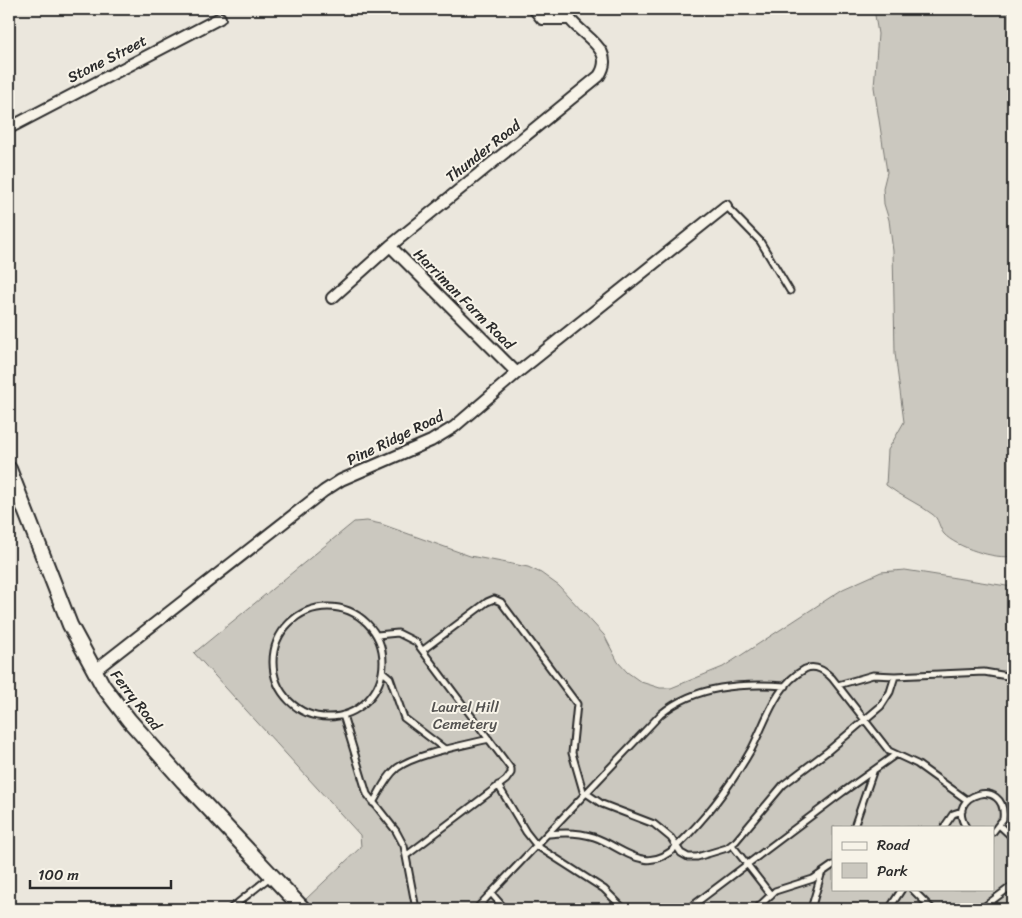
<svg xmlns="http://www.w3.org/2000/svg" width="1022" height="918" font-family="Sriracha,sans-serif">
  <style>
    .green { fill: #cbc8bf; stroke: #7b7a75; fill-rule: evenodd }
    .lines { fill: none; stroke-linecap: round; stroke-linejoin: round }
    .service-casing { stroke: #2b2b2b; stroke-width: 9 }
    .minor-casing { stroke: #2b2b2b; stroke-width: 14 }
    .secondary-casing { stroke: #2b2b2b; stroke-width: 18 }
    .service { stroke: #f7f3e8; stroke-width: 5 }
    .minor { stroke: #f7f3e8; stroke-width: 10 }
    .secondary { stroke: #f7f3e8; stroke-width: 14 }
    .labels { text-anchor: middle; stroke-width: 4; stroke-linejoin: round; paint-order: stroke }
    .street-label { font-size: 15px; fill: #2b2b2b; stroke: #f7f3e8 }
    .park-label { font-size: 15px; fill: #535250; stroke: #f7f3e8 }
  </style>
  <rect width="100%" height="100%" fill="#ebe7dd"/>
  <filter id="ink" filterUnits="userSpaceOnUse"><feTurbulence type="fractalNoise" baseFrequency=".02" numOctaves="2"/><feDisplacementMap in="SourceGraphic" scale="10" xChannelSelector="R" yChannelSelector="G"/><feConvolveMatrix kernelMatrix="1 2 1 2 8 2 1 2 1" color-interpolation-filters="sRGB"/></filter>
  <g filter="url(#ink)">
    <!-- green -->
    <path class="green" d="M874,9H1013V556C996,560 956,547 944,534C939,528 939,518 932,514C918,503 900,496 886,485L888,450L904,422L895,353L893,251L889,220L884,204L883,188L887,172L874,87L878,34Z
      M367,521L381,524L470,556L528,567L541,573L559,586L582,611L604,635L618,662L627,672L641,682L660,688H671L723,667L843,589L881,572L905,570L1013,587V909H315L306,899L361,847L360,835L194,653L354,522ZM833,827H993V889H833Z"/>
    <g class="lines">
      <!-- service casing -->
      <g class="service-casing">
        <path id="service" d="M726,206L760,241L790,291
          M273 662a55 55 0 1 1 110 0a55 55 0 1 1-110 0Z
          M377,635L398,633L416,642L511,769V773L506,780L407,855
          M423,650L487,602L494,599L501,602L577,704L572,753L583,791L602,804L654,824L671,838L681,853L688,857H697L727,848L736,841L783,785L828,751L881,706L890,692L895,676
          M383,672L390,678L404,718L446,750
          M838,685L873,675L895,676L984,672L1013,677
          M343,715L367,794L396,831L404,846L416,909
          M498,785L526,832L537,846L604,889L624,909
          M373,803C380,791 386,777 397,768C415,754 465,745 489,739
          M1000,826L1013,838
          M854,827L873,772
          M944,827L953,814L962,811
          M966,827C944,794 1008,776 1003,819L993,832
          M549,834C565,832 579,832 594,837C623,847 646,877 677,846C706,818 731,785 751,750C766,722 775,685 805,669C816,664 825,671 832,678L889,751L917,764L967,800
          M732,845L771,895
          M912,889L932,909
          M491,893L505,909
          M230,909L270,877
          M476,909L661,714C696,685 743,683 786,686
          M688,909L843,792L895,755
          M756,909L775,891L813,879L833,865
          M811,909L821,875
          M889,909L902,889
          M981,909L1013,885"/>
      </g>
      <!-- minor casing -->
      <g class="minor-casing">
        <path id="minor" d="M534,9L542,19H568
          M9,128L220,18
          M390,246L517,373
          M332,298L390,246L599,76C619,46 574,35 564,9
          M94,671L324,491L341,480L431,441L454,427L517,373L726,206"/>
      </g>
      <!-- secondary casing -->
      <g class="secondary-casing">
        <path id="secondary" d="M9,469L70,625L103,686L129,720L183,781L303,909"/>
      </g>
      <!-- service -->
      <use href="#service" class="service"/>
      <!-- minor -->
      <use href="#minor" class="minor"/>
      <!-- secondary -->
      <use href="#secondary" class="secondary"/>
    </g>
  </g>
  <g class="labels">
    <!-- street labels -->
    <g class="street-label">
      <text transform="translate(107 59) rotate(-27)" y="5">Stone Street</text>
      <text transform="translate(483 151) rotate(-38)" y="5">Thunder Road</text>
      <text transform="translate(464 299) rotate(45)" y="5">Harriman Farm Road</text>
      <text transform="translate(395 438) rotate(-26)" y="5">Pine Ridge Road</text>
      <text transform="translate(136 700) rotate(52)" y="5">Ferry Road</text>
    </g>
    <!-- park labels -->
    <g class="park-label">
      <text x="465" y="712">Laurel Hill<tspan x="465" dy="17">Cemetery</tspan></text>
    </g>
  </g>
  <!-- margin -->
  <rect width="1022" height="918" fill="none" stroke="#f7f3e8" stroke-width="30"/>
  <rect x="15" y="15" width="992" height="888" fill="none" stroke="#2b2b2b" stroke-width="2" filter="url(#ink)"/>
  <!-- legend -->
  <rect x="832" y="826" width="162" height="65" fill="#f7f3e8" stroke="#a5a39c"/>
  <rect x="842" y="842" width="25" height="8" fill="#f7f3e8" stroke="#a5a39c"/>
  <text x="877" y="850" font-size="15" fill="#2b2b2b">Road</text>
  <rect x="842" y="863" width="25" height="15" fill="#cbc8bf" stroke="#a5a39c"/>
  <text x="877" y="876" font-size="15" fill="#2b2b2b">Park</text>
  <!-- scale -->
  <path d="M30 880v8h141v-8" fill="none" stroke="#2b2b2b" stroke-width="2.5"/>
  <text x="38" y="880" font-size="15" fill="#2b2b2b" stroke="#f7f3e8" stroke-width="4" paint-order="stroke">100 m</text>
</svg>
